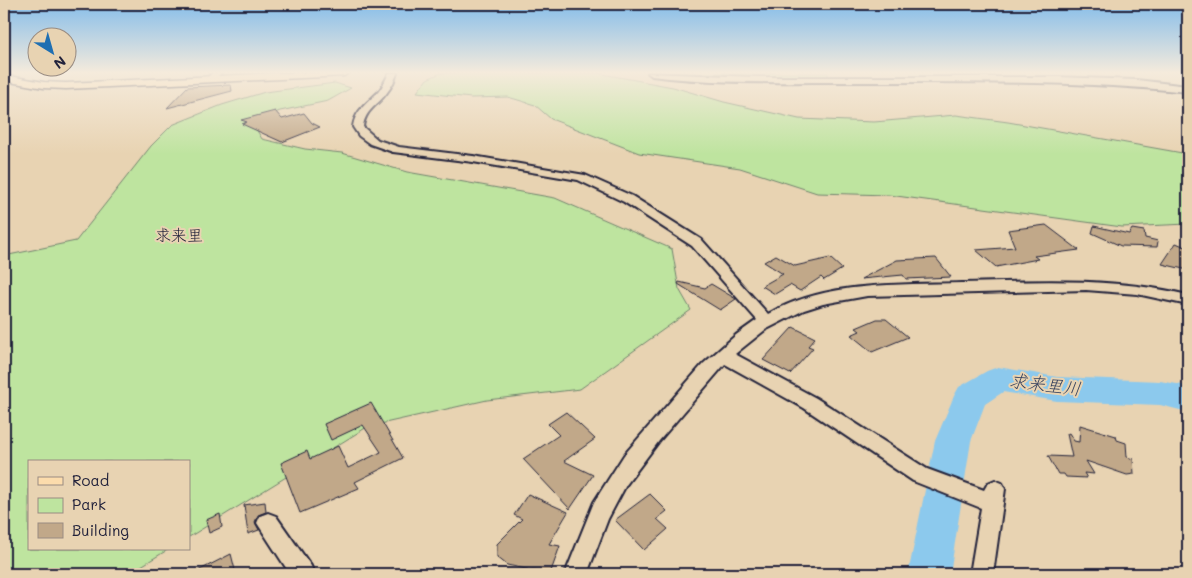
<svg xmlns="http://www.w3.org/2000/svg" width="1192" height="578" font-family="Mali,'Klee One',sans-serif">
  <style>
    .green { fill: #bee49f; stroke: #70836d }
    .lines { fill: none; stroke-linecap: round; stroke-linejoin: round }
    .river { fill: #8cc9ed; fill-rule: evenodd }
    .building { fill: #c1a889; stroke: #22223b }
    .minor-casing { stroke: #22223b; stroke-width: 4 }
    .major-casing { stroke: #22223b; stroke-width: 3 }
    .minor { fill: #e8d3b2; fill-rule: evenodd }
    .major { fill: #fcdcac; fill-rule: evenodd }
    .labels { text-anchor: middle; stroke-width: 4; stroke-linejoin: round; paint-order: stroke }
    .quarter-label { font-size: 16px; fill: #22223b; stroke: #e8d3b2 }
    .near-water-label { font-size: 18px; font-style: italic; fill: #37435f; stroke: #e8d3b2 }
  </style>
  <rect width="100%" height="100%" fill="#e8d3b2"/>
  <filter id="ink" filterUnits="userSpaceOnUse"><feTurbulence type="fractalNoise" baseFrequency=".02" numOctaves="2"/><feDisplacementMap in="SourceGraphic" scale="10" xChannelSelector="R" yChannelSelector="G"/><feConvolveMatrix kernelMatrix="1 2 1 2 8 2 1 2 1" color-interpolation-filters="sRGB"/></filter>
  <g filter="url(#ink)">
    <!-- green -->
    <path class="green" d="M441,73H597L673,87L724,102L799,119L874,122L956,115L1008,122L1188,154V224L1122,227L889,195L817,193L740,168L639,153L551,119L535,105L508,97L471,98L417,92L427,79Z
      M703,73H828V76L775,77Z
      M335,83L351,88L328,101L280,111L252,122L262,139L305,149L342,153L407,172L555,198L672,249L679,289L691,310L580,389L487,400L367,427L189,537V462H29V549H169L128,574H4V256L76,241L151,146L172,125L222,105L265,92Z"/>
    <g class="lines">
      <!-- river -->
      <path class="river" d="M998,367L1057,377L1160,381L1188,386V412L1160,405L1057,401L1003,392L985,404L971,441L950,574H908L935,441L954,396L959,387L987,371Z"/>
    </g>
    <!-- building -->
    <path class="building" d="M231,85L232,91L167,108L187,87Z
      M275,111L282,119L304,113L312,123L320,127L282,142L242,124L247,122L241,120Z
      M1046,225L1079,250L1034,256L1038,259L996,267L976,250L1015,247L1008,230Z
      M1094,226L1129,234L1132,229L1144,231L1145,238L1158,241L1157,247L1121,246L1092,233Z
      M1176,243L1188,248V270L1162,264Z
      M776,255L795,266L830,258L842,269L824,280L821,277L800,291L790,285L775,294L762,286L783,274L764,262Z
      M936,258L951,277L906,279L903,275L861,279L897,260Z
      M679,282L705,288L711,284L736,299L720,310L678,284Z
      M877,319H886L908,337L872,352L851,335L860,331L856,328Z
      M793,327L815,338L808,346L813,348L790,374L763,360Z
      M371,403L403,458L355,482L359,488L300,513L281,463L307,451L310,459L338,446L348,468L381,452L363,425L331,440L324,424Z
      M566,412L595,439L564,461L593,475L570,509L523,459L559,435L548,424Z
      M1080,425L1116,436L1117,440L1126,443L1127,457L1133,459L1134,474L1127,475L1086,461L1094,474L1084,473L1087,478L1066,477L1064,474H1058L1048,456L1072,457L1067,434L1069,433L1074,441L1079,442Z
      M528,494L568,512L549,544L560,546L550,574L507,565L497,557V544L522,519L514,515Z
      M650,494L667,511L657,519L668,529L644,550L615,520Z
      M265,502L266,512L258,515L255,522L259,530L248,534L244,505Z
      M220,514L222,527L209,533L206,520Z
      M231,554L236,574H192Z"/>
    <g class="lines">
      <!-- minor casing -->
      <g class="minor-casing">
        <path id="minor" d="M212,73H221L213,81H207L206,79Z
          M389,73H397C395,79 392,86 388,91C379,105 365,109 363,127L378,140L399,147L473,156L585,175L632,196L702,240L768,314C826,281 898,285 962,283C1038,281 1113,277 1188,295V305L1137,294L1086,290L867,296L823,304L804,310L765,330L735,354L816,398L927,469L984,490L988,483L995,480L1002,483L1005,489L993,574H970L981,508L913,481L804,408L725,364L659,441L626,485L608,519L587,574H565L594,502L624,455L703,364L736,335L757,320L692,246L624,202L578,180L473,162L393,152L370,144L359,136L353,127C355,110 368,103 379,91C383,86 386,79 389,73Z
          M648,73L758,77H1059L1137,80L1188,86V92C1074,80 959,82 845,82C780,82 716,84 652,76Z
          M268,513L276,516L311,566L314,574H290L257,523L260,516Z"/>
      </g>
      <!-- major casing -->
      <g class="major-casing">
        <path id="major" d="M276,73H349L344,76L66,89L44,88L4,81V75L44,82L66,83Z"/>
      </g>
      <!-- minor -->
      <use href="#minor" class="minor"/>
      <!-- major -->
      <use href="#major" class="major"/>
    </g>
  </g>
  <!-- sky -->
  <linearGradient id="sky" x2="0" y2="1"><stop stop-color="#83bcea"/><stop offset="0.47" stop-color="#f5ebdc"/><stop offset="1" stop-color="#f5ebdc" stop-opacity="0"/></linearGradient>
  <rect width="1192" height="154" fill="url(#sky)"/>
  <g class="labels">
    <!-- quarter labels -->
    <g class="quarter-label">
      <text x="179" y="241">求来里</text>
    </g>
    <!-- near-water labels -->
    <g class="near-water-label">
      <text transform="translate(1045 385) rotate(7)" y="6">求来里川</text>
    </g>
  </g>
  <!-- margin -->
  <rect width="1192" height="578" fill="none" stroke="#e8d3b2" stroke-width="20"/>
  <rect x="10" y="10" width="1172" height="558" fill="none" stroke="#22223b" stroke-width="2" filter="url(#ink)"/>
  <!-- legend -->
  <rect x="28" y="460" width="162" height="90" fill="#e8d3b2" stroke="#998c82"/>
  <rect x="38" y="477" width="25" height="8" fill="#fcdcac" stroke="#998c82"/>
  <text x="72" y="486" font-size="15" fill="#22223b">Road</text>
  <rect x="38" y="498" width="25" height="15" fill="#bee49f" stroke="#998c82"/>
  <text x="72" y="510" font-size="15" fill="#22223b">Park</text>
  <rect x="38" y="523" width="25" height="15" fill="#c1a889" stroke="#998c82"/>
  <text x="72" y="536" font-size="15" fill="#22223b">Building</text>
  <!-- north arrow -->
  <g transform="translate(52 52) rotate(143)"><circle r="24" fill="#e8d3b2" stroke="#998c82"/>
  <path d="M0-4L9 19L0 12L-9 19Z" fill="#1f6fb2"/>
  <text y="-8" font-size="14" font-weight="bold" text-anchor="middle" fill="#22223b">N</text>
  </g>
</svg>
